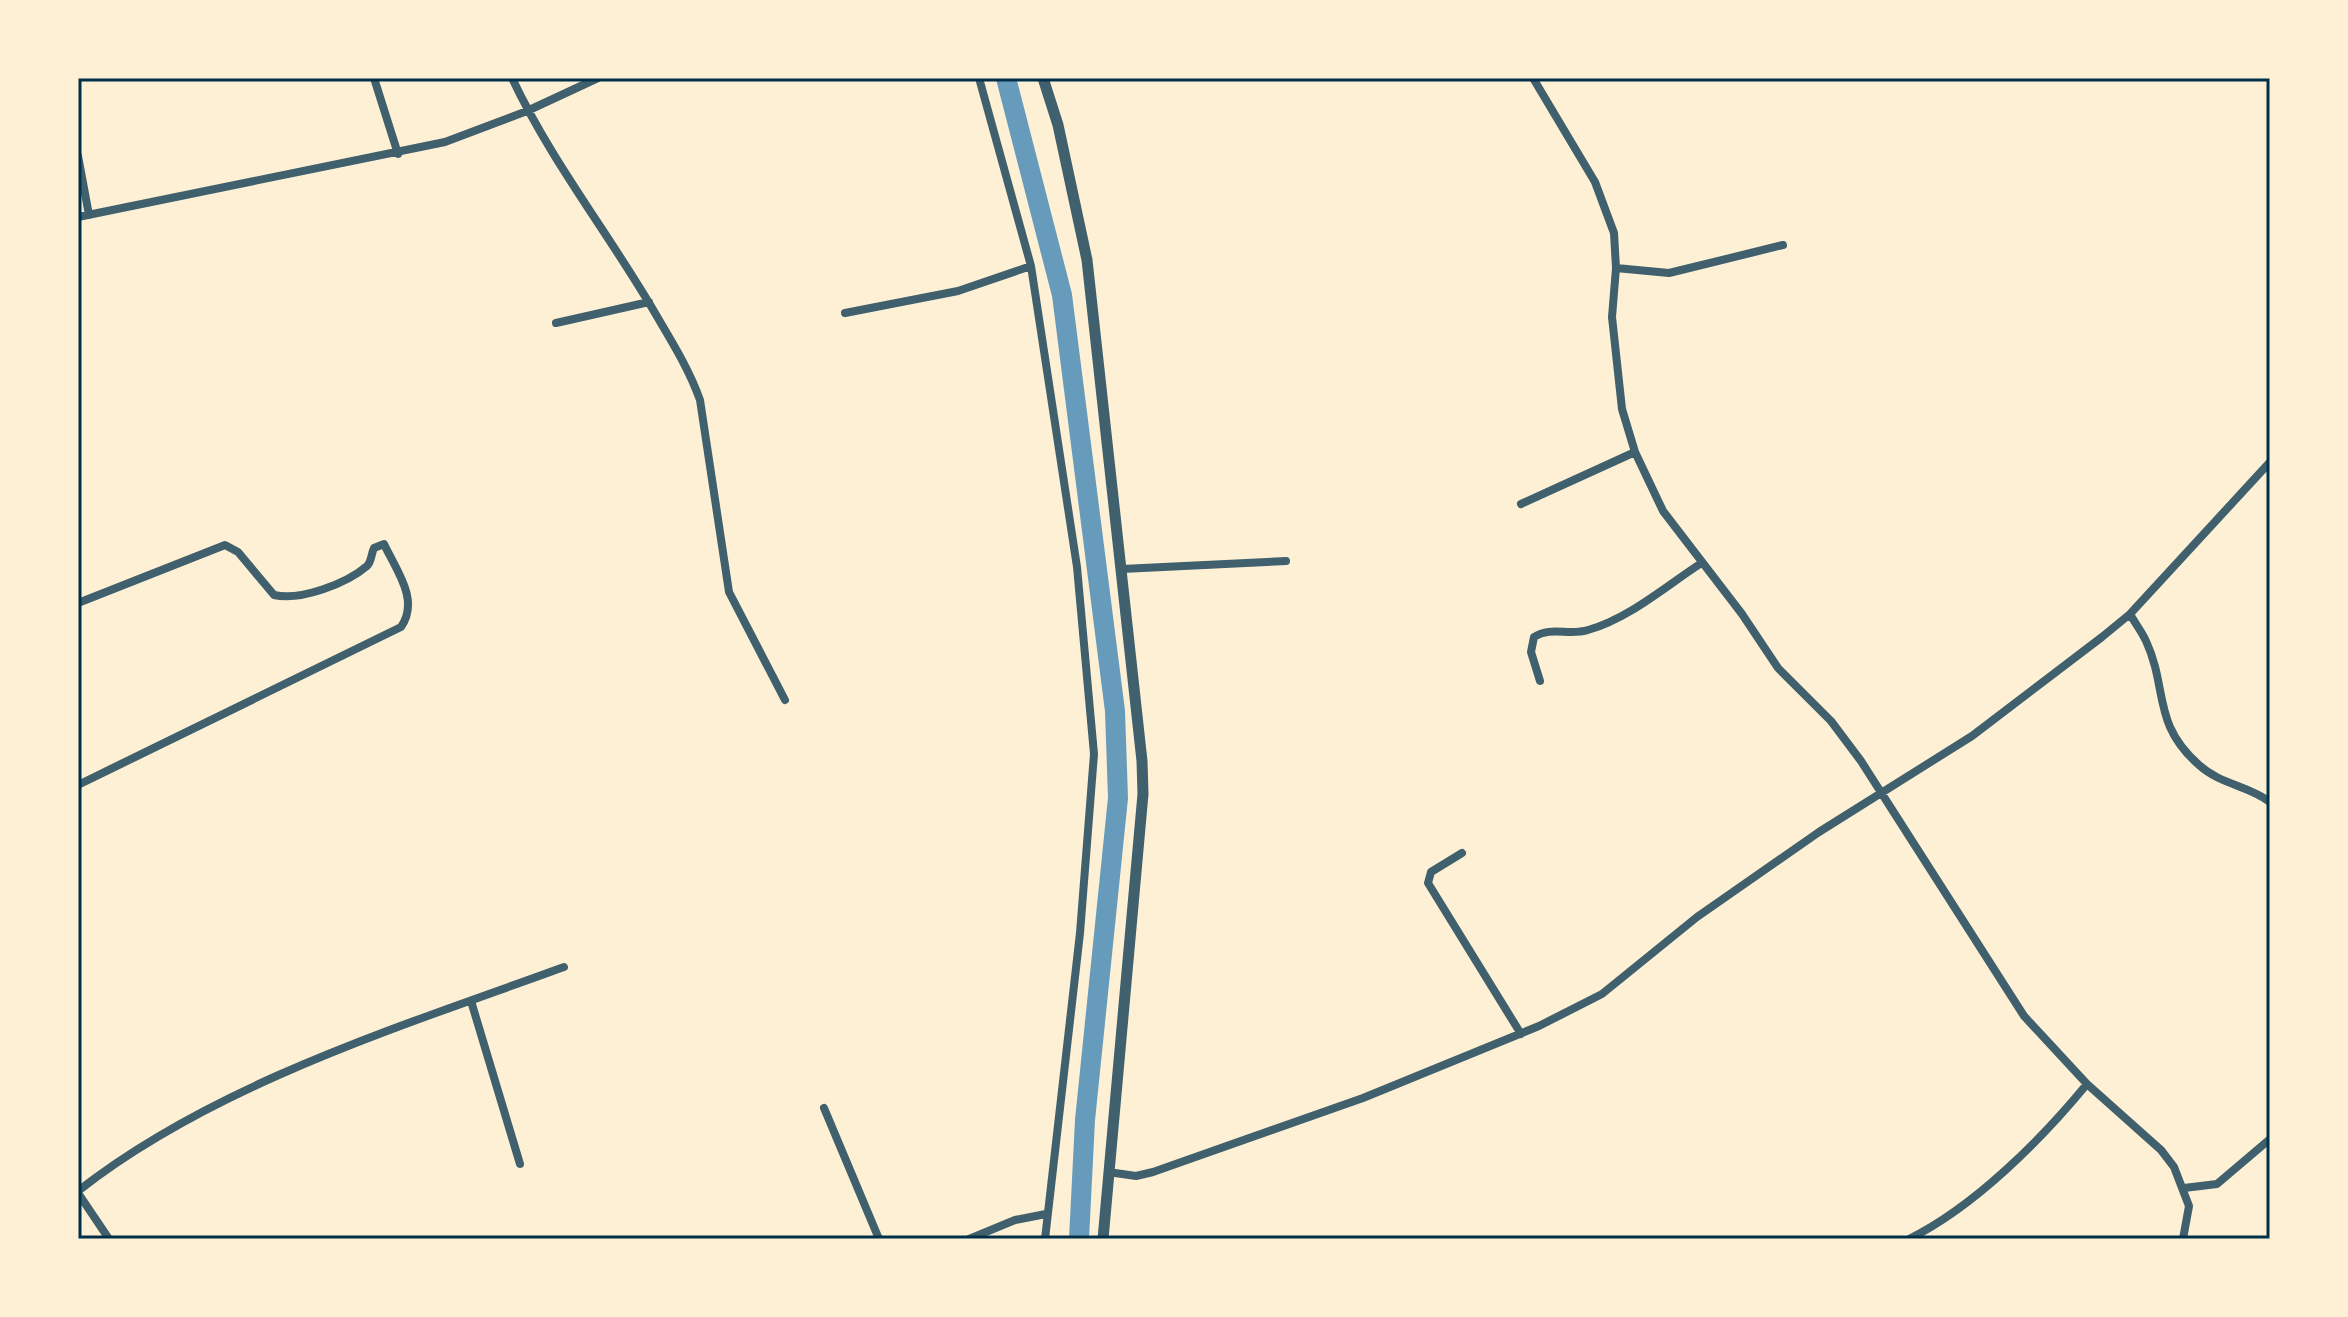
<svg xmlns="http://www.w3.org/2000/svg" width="2348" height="1317" font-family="'Alegreya Sans',sans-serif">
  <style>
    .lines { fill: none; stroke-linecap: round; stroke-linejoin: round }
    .canal { stroke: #669bbc; stroke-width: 20 }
    .minor { stroke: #3f606c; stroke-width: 8 }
    .tertiary { stroke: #3f606c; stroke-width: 11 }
    .neatline { fill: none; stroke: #003049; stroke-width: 3 }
  </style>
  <rect width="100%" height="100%" fill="#fdf0d5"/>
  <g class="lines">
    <!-- canal -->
    <path class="canal" d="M1006,78L1062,295L1115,711L1118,798L1085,1120L1079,1239"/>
    <!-- minor -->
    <path class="minor" d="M374,78L398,154
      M512,78C551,161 609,234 655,313C672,342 689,369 700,400L729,592L785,700
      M979,78L1031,266L1077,567L1094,754L1080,933L1045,1239
      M1533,78L1595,182L1614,233L1616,268L1612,317L1622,409L1635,452L1663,511L1742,614L1778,668L1831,721L1861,761L2024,1016L2087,1084L2161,1150L2174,1167L2189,1206L2183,1239
      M78,156L89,215
      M78,217L445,142L527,111L598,78
      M1616,268L1669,273L1783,245
      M845,313L958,291L1031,266
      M556,323L649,302
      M1521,504L1635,452
      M1122,569L1286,561
      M78,603L225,545L238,552L274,595C300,601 346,584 367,566C372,561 371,554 374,548L384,544C396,570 420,600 401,627L78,785
      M2130,614C2135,623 2142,632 2146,641C2168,689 2152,724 2199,765C2221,785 2248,785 2270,802
      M1540,681L1531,652L1534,637C1551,626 1569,636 1588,630C1628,619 1666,586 1700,564
      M1462,853L1431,872L1428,883L1521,1034
      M471,1001L520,1164
      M824,1108L879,1239
      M1108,1172L1136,1176L1153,1172L1363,1098L1539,1026L1602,994L1697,917L1819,832L1972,736L2102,637L2130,614L2270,462
      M2184,1188L2217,1184L2270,1139
      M78,1191C214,1084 402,1026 564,967
      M78,1193L109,1239
      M969,1239L1015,1220L1046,1214
      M1909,1239C1974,1207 2041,1140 2087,1084"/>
    <!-- tertiary -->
    <path class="tertiary" d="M1043,78L1058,125L1087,260L1142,761L1143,794L1103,1239"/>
  </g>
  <!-- border -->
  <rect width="2348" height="1317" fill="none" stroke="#fdf0d5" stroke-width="160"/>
  <rect x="80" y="80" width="2188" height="1157" class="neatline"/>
</svg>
